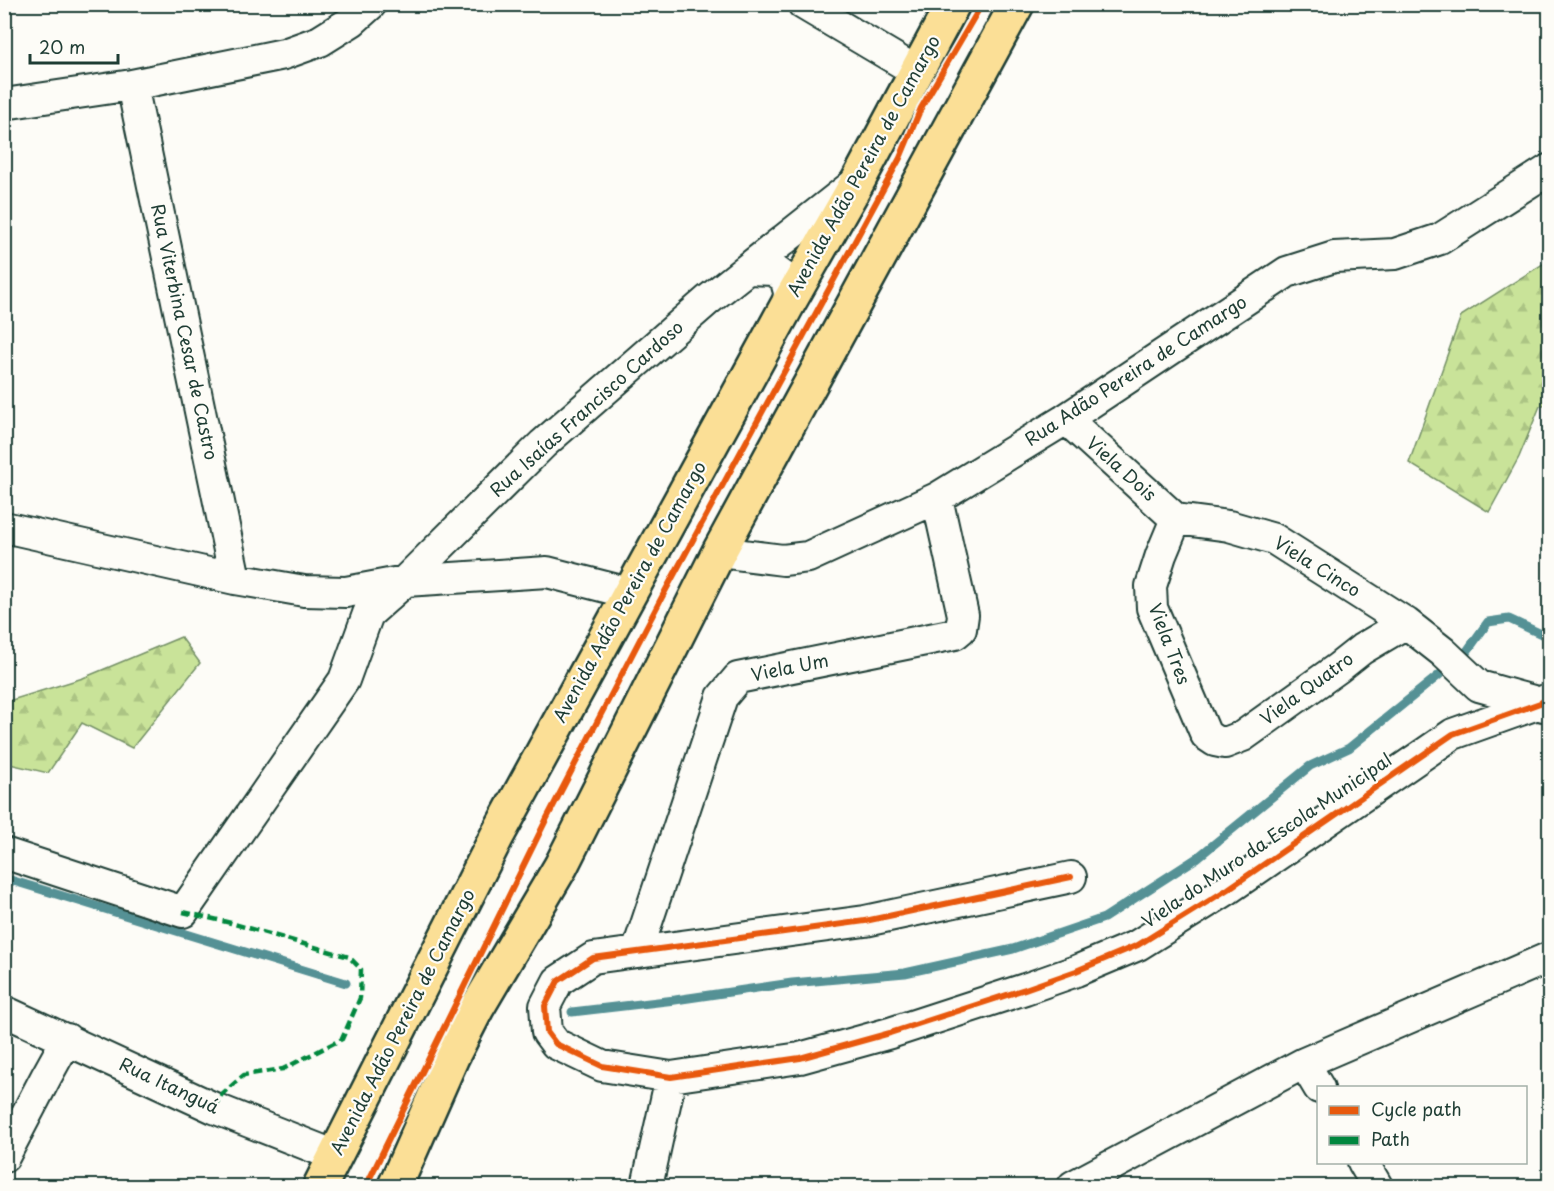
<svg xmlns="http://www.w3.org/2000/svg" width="1554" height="1191" font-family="'Playpen Sans',sans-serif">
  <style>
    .forest { fill: url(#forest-firs); stroke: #749066; stroke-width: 1.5 }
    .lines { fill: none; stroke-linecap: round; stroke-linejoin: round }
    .stream { stroke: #559195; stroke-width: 9 }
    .minor-casing { stroke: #1f3d34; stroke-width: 34 }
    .major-casing { stroke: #1f3d34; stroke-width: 38 }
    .minor { stroke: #fdfcf7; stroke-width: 30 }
    .major { stroke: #fbdf96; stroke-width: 33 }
    .quiet { stroke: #00873e; stroke-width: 4.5; stroke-dasharray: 9 4.5; stroke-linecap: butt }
    .cycleway-casing { stroke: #fdfcf7; stroke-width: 10 }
    .cycleway { stroke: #e8590c; stroke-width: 6 }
    .labels { text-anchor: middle; stroke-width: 4.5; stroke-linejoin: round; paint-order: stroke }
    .street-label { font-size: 18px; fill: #1f3d34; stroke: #fdfcf7 }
  </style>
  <defs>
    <pattern id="forest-firs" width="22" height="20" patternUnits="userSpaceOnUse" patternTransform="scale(1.5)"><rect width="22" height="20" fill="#c9e399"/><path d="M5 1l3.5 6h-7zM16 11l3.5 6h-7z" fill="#acc484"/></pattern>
  </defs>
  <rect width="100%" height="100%" fill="#fdfcf7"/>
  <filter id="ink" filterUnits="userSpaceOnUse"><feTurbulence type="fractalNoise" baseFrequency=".0167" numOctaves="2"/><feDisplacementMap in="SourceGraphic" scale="12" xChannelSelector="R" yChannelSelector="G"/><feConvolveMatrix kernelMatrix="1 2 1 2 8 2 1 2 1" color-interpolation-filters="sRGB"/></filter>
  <g filter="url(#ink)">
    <!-- forest -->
    <path class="forest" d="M1549,260V403L1540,406L1519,457L1489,512L1409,463L1461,316Z
      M181,637L200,663L132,748L82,723L48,773L5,763V702L83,678Z"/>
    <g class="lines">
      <!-- stream -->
      <path class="stream" d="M4,878L346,983
        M572,1012L675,1000L792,983L905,973L1013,949L1104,918L1197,858L1310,766L1349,748L1465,654L1488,622L1509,619L1550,638"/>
      <!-- minor casing -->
      <g class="minor-casing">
        <path id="minor" d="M803,4L916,71
          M132,85L235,579
          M4,104L132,85L284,54L320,41L352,21L371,4
          M748,269L774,270L785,278L789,292L788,304
          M1066,419L1176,519
          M1176,519L1161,555L1151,586L1152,608L1206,735L1215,741L1225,743L1243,736L1338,668L1362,649L1406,623
          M1176,519L1229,526L1274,539L1406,623L1443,652L1479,686L1540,703L1543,706
          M4,527L235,579L304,591L346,592L405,581L547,572L629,593
          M719,552L783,560L808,557L937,498L1066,419L1287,272L1334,257L1395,254L1440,239L1550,169
          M4,853L183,912L344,680L368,614L405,581L543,444L708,300L853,185
          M1071,877L865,921L593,958L558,981L545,1006L547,1032L556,1044L602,1066L671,1077L800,1058L890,1033L1025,989L1076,971L1138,945L1228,889L1453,734L1540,703L1550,698
          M637,952L722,697L738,678L955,634L961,629L963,615L937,498
          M4,1011L214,1108L336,1156
          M1304,1063L1319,1088
          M4,1157L46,1077L67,1039
          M1363,1162L1377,1186
          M647,1186L671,1077
          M1073,1186L1304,1063L1550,957"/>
      </g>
      <!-- major casing -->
      <g class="major-casing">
        <path id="major" d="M320,1186L497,836L788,304L858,181L953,4
          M395,1186L452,1057L477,1008L561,866L719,552L1017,4"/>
      </g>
      <!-- minor -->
      <use href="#minor" class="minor"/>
      <!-- major -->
      <use href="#major" class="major"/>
      <!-- quiet -->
      <path class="quiet" d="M183,912L231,923L349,957L361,969L360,998L342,1039L283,1069L244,1075L222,1094L214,1108"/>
      <!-- cycleway casing -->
      <g class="cycleway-casing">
        <path id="cycleway" d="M1071,877L865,921L593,958L558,981L545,1006L547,1032L556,1044L602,1066L671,1077L800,1058L890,1033L1025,989L1076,971L1138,945L1228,889L1453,734L1540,703L1550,698
          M366,1186L546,820L662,597L900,158L921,108L982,4"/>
      </g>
      <!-- cycleway -->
      <use href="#cycleway" class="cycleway"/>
    </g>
  </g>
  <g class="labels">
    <!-- street labels -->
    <g class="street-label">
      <text transform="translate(864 166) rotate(-61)" y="6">Avenida Adão Pereira de Camargo</text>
      <text transform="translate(184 332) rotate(78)" y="6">Rua Viterbina Cesar de Castro</text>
      <text transform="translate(1136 371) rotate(-33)" y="6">Rua Adão Pereira de Camargo</text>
      <text transform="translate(587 409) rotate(-42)" y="6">Rua Isaías Francisco Cardoso</text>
      <text transform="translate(1121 469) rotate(42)" y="6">Viela Dois</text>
      <text transform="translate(1317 567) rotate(32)" y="6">Viela Cinco</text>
      <text transform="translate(630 592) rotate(-61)" y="6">Avenida Adão Pereira de Camargo</text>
      <text transform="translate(1169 644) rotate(69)" y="6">Viela Tres</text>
      <text transform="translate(790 668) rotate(-11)" y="6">Viela Um</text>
      <text transform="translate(1307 689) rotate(-36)" y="6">Viela Quatro</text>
      <text transform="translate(1267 841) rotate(-34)" y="6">Viela do Muro da Escola Municipal</text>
      <text transform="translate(403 1022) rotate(-63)" y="6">Avenida Adão Pereira de Camargo</text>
      <text transform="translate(169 1086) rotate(25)" y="6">Rua Itanguá</text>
    </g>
  </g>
  <!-- margin -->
  <rect width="1554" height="1191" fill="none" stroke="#fdfcf7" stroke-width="24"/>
  <rect x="12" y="12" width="1530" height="1167" fill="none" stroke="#1f3d34" stroke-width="2" filter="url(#ink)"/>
  <!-- legend -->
  <rect x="1317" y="1086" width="210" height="78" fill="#fdfcf7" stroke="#a4b0a9" stroke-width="1.5"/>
  <rect x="1329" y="1106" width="30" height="9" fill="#e8590c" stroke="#a4b0a9" stroke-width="1.5"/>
  <text x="1371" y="1116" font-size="18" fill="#1f3d34">Cycle path</text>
  <rect x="1329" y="1136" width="30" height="9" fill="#00873e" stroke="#a4b0a9" stroke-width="1.5"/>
  <text x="1371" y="1146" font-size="18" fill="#1f3d34">Path</text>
  <!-- scale -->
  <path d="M30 54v9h88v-9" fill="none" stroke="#1f3d34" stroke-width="3"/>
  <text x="39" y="54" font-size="18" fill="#1f3d34" stroke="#fdfcf7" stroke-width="4.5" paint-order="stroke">20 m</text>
</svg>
